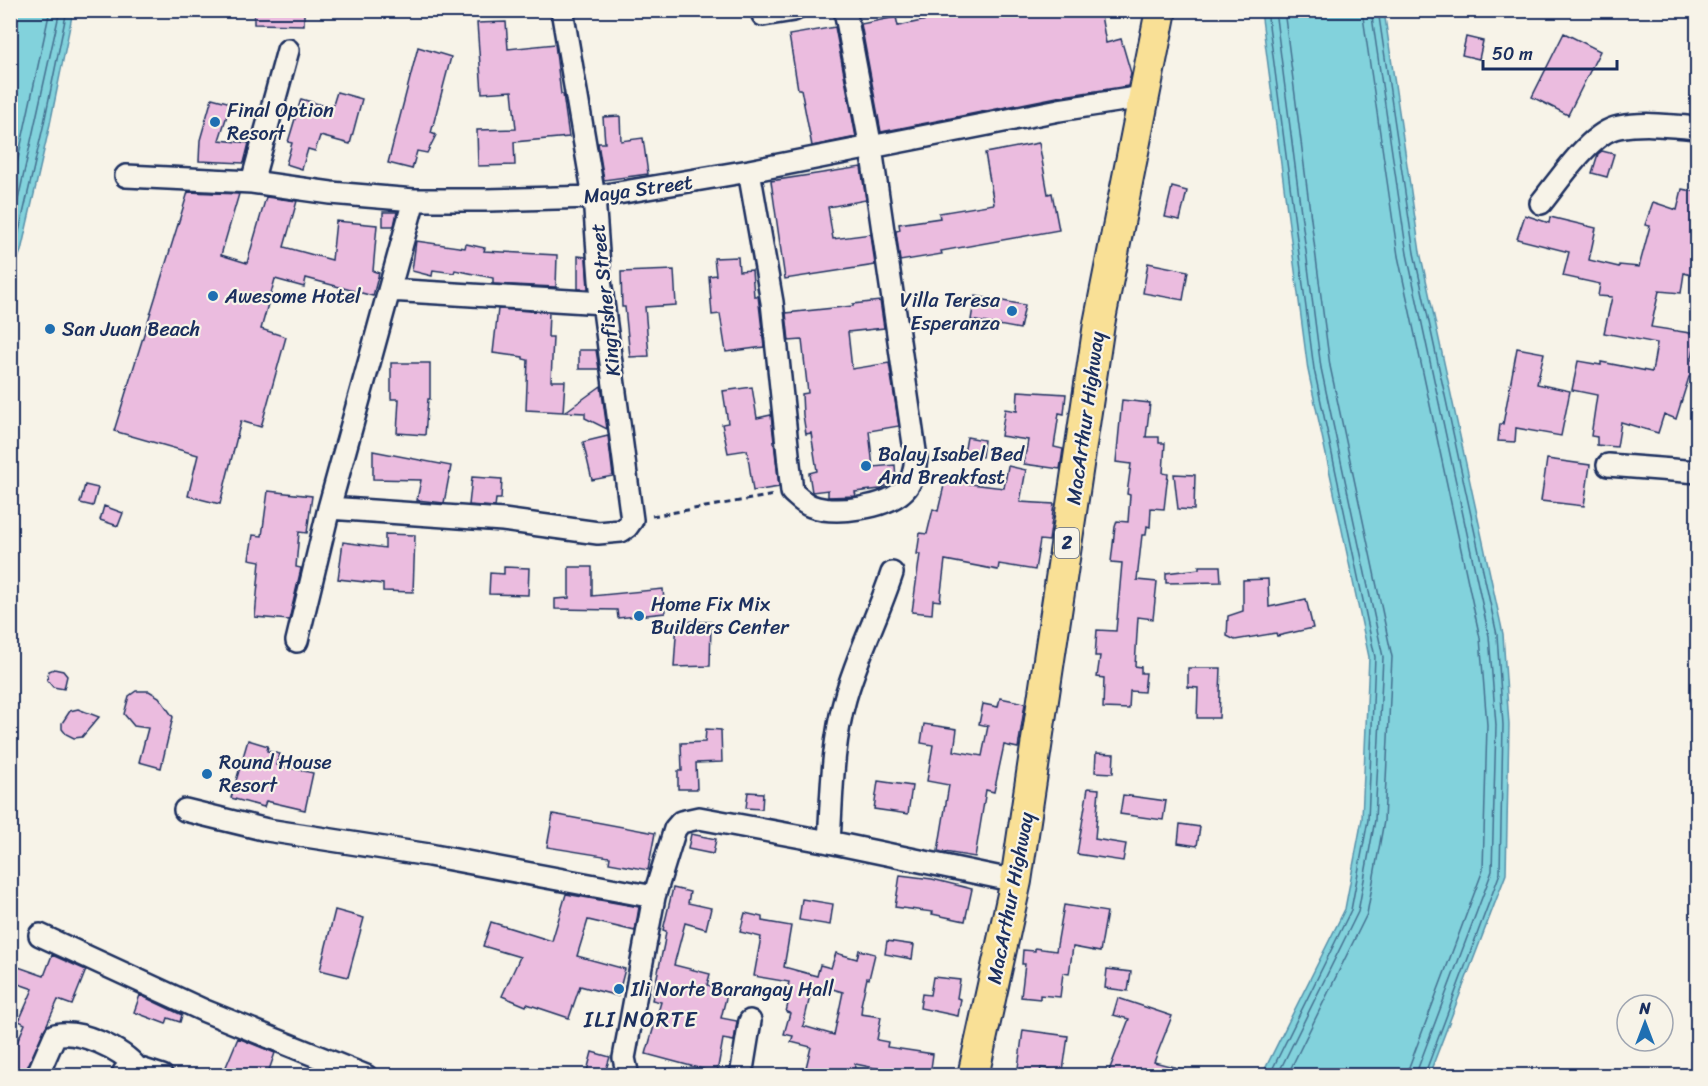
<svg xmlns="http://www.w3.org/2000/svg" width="1708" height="1086" font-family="Sriracha,sans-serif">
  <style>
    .water { fill: #82d2dc; stroke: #5991aa; stroke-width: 1.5 }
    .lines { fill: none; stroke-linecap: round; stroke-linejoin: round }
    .shore { stroke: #447090; stroke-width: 1.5 }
    .building { fill: #ebbcdf; stroke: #1b2f5e; stroke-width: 1.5; fill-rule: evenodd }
    .minor-casing { stroke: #1b2f5e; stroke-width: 26 }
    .highway-casing { stroke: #1b2f5e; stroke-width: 34 }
    .path { stroke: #1b2f5e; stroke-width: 3; stroke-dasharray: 6 4.5; stroke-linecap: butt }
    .minor { stroke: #f7f3e8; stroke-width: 21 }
    .highway { stroke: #f9e096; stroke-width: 30 }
    .poi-dot { fill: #1f6fb2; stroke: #f7f3e8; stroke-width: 2 }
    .labels { text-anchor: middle; stroke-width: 4.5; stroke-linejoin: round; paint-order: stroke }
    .shield { fill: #f7f3e8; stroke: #5d6a87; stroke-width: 1.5 }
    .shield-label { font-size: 18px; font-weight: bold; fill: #1b2f5e }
    .poi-label { font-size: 20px; fill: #1b2f5e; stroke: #f7f3e8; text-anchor: start }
    .street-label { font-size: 20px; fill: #1b2f5e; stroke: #f7f3e8 }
    .quarter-label { font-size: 22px; letter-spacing: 1.5px; fill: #1b2f5e; stroke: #f7f3e8 }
  </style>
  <rect width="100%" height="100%" fill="#f7f3e8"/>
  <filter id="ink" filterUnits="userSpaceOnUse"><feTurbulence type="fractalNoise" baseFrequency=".0167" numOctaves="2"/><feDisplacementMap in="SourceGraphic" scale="12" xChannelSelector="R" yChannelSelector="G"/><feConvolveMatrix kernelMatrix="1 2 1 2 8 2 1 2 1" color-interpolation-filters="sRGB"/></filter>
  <g filter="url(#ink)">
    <!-- water -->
    <path class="water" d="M11,10L73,11L50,124L21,251L11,275Z
      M1261,11H1384L1420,252L1503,634L1509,725L1506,874L1429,1075H1262L1345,909L1362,819L1369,657L1308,370Z"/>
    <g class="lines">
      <!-- shore -->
      <path class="shore" d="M1267,10L1314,369L1375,657L1368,820L1351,910L1269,1076
        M1275,10L1321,368L1383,657L1375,820L1358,912L1277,1076
        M1284,10L1330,366L1392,657L1384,821L1367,914L1287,1076
        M1362,10L1398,256L1480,638L1487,725L1483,870L1409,1067L1408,1076
        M1371,10L1407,254L1489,636L1496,725L1492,871L1418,1068L1417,1076
        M1378,10L1414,253L1497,635L1503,725L1500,873L1424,1076
        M10,196L50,10
        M10,236L60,10
        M10,260L15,249L44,123L67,10"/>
    </g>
    <!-- building -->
    <path class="building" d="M254,10H304V25L254,24Z
      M973,10H1100L1106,43L1121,39L1131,73L1128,86L1057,97L881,132L861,24L896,17L898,26Z
      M506,22L508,49L555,44L561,94H563L569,137L514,142L515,165L478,166L477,130L516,129L512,91L482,93L477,23Z
      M835,27L856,137L812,146L801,89H798L789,35Z
      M1564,33L1600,51L1568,115L1532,97Z
      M1466,37L1483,41L1479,59L1462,55Z
      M418,47L451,57L431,133L436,135L427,153L417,151L412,169L388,163Z
      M337,92L362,99L350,144L320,136L315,151L308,149L302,169L286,164L292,143L288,142L301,99L332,108Z
      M212,98L231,103L219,140L249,143L244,163L199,161L200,140Z
      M620,116L621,141L643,138L648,174L604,180L598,143H605L603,117Z
      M1039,143L1048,194L1052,193L1059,230L941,251L942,254L900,261L896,231L900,230L899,224L940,218L939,213L994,204L985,153Z
      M1602,151L1614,154L1607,177L1592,173L1598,154Z
      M861,167L866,200L828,207L833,239L871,234L875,265L785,279L771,181Z
      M1172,187L1187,191L1180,220L1165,217Z
      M1682,189L1698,192V277L1684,273L1681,293L1659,291L1651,327L1696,334L1692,360L1698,361L1694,378L1689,377L1676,419L1664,414L1658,433L1621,422L1617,447L1597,445V437L1591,436L1597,395L1572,390L1578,361L1601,365V362L1652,372L1657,343L1604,333L1612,297L1598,296L1600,284L1563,276L1569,252L1517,239L1525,215L1549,223L1550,217L1596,228L1589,260L1619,267V265L1639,267L1650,226L1645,225L1653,202L1677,210Z
      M188,192L239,194L221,255L247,263L266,197L297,201L284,247L332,260L336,221L377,225L373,271L379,273L373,296L306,278L304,287L275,279L261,329L286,337L261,427L241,421L220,504L188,496L198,455L114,431Z
      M383,212H397L394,226H383Z
      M416,241L465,248L466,244L485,248L484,251L557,255L556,287L493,284V278L455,270L454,273L433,270L432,276L412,271Z
      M578,256L586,257L588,289H578Z
      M738,257L739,271L752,270L754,296H758L759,304L764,347L726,352L720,314L712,315L709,276L716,275L714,258Z
      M1148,263L1188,271L1183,300L1143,293Z
      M674,270L676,305L645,307L649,356L630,357L625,307H622L621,272Z
      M975,296L1025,305L1020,329L971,320Z
      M880,301L884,328L848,332L852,369L889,363L899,426L869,431L873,467L895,465L896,480L880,489L855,492L856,496L828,497V490L812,492L809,473L817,471L811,433L806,434L803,415L802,394L808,393L802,340L789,341L786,313L853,306V304Z
      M498,309L549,312L548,337H553L551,381H565L563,412L526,410L528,360L523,359V357L493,353Z
      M1517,348L1544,353L1537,384L1570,391L1561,436L1516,428L1515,442L1498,441L1500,424H1503Z
      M579,350H596L599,369H579Z
      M391,363H430V399H428L425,435L397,433L399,399H391Z
      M601,386L607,429L585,418V413L565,412Z
      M752,387L757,418L771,415L779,487L753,491L747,450L728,453L722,424L728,423L723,391Z
      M1018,391L1066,394L1064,414L1059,413L1054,447L1063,449L1060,469L1024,464L1028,440L1001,436L1005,409L1017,411Z
      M1122,400L1150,403L1146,437H1159V443H1165L1163,473L1168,474L1164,509L1151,508L1150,527L1147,526L1146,535H1142L1137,580L1157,582L1153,619L1138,617L1135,666L1141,667V673H1146L1144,692L1130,691L1129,709L1103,708L1104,678L1097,677L1100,656H1095L1097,630L1116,631L1122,563L1111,562L1115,527L1117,521L1128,522L1130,495L1127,494L1131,464L1116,462Z
      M608,436L613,476L592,480L583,442Z
      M967,437L984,440L982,457L964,454Z
      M373,451L451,466L444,503L417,500L421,480L373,479Z
      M1547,459L1590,465L1584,506L1541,501Z
      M1008,466L1026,470L1020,502L1054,504L1049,541L1040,540L1035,570L999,564L998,570L945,560L940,601L933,600L932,614L912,612L920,554H917L920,533L927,534L933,509L938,511L945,481L1004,488Z
      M1174,474L1195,475L1194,510L1178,509Z
      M472,477L502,479L501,499H496L495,507L469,505Z
      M85,485L98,488L93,506L80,503Z
      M268,491L312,496L307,533L299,532L296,567L301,568L300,573L289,620L255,617L260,561L249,559L253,535L262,536Z
      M104,506L123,513L118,526L100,520Z
      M385,534L415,535L413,592L383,591V584L338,579L343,542L385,548Z
      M1199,566H1220L1221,582L1166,583V573L1199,569Z
      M504,567L529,568L528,595L489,594L490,573L504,574Z
      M569,567H592V596L663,589L665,613L618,618L617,610L555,609V599L569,598Z
      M1268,579L1269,607L1306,599L1313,628L1277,636L1276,633L1235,640L1227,636L1228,616L1243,611V580Z
      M677,621L711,622L710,666L674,667Z
      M1188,668H1221L1219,718H1197L1198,688L1188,687Z
      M54,669L63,671L67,676L64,689L53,687L47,680L49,671Z
      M136,691H149L159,697L173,717L161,768L139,762L148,728L134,726L124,714L129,696Z
      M1000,698L1025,703L1018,748L1004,745L994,792L986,790L975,857L938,851L949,785L927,781L933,745L921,743L924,724L957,729L954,751L982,756L988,726L979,724L983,704L998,707Z
      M78,709L99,717L82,737L74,738L66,734L62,729V723L70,711Z
      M706,729L721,730L722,762L696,763L697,789H678V771H682L681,743L705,742Z
      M248,740L268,746L267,751L280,754L277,765L313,773L305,810L266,801L264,807L231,798Z
      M1096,753L1114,754L1113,773L1095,772Z
      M878,781L912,786L908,814L874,809Z
      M1088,788L1099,789L1095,839L1126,844L1123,861L1077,854Z
      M748,792L763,793L762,809L746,808Z
      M1123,795L1166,801L1163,820L1120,814Z
      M553,814L655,833L648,870L609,863L610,857L547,847Z
      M1180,824L1200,827L1197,846L1178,843Z
      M691,834L716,839L713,854L688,849Z
      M900,875L932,879L972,889L965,921L932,914L933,912L895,907Z
      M673,888L690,892L688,903L711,908L706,929L685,923L674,965L710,974L707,985L728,990L721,1018L737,1021L734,1041L723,1039L717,1073L646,1054L661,1002L652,1000L664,944L666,931L663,930Z
      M566,894L639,907L635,931L588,920L577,956L625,969L618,996L580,986L569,1018L527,1004L526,1006L502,996L520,957L483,946L491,922L552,941Z
      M802,899L833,904L830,925L799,920Z
      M1064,905L1107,912L1100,952L1073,947L1069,974L1063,973L1060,997L1040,995V999L1021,997L1025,964H1022L1023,950L1035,951V948L1056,951Z
      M335,910L364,918L348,977L320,970Z
      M745,913L762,917V921L791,926L784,967L817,976L820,965L831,968L836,953L857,959L859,950L875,954L869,979L867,978L861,1005H862L861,1014L881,1017L877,1040L888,1042L887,1047L933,1054L930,1076H914L855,1064L854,1076H804L811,1047L791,1042L793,1036L784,1034L790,1013L786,1012L792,987L788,986L789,982L754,976L761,937L740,932ZM822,986L843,992L834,1035L803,1026L811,992L814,993L816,987Z
      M887,941L914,945L912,959L885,954Z
      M52,955L86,970L72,1005L58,1000L25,1073L10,1066V1059L25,1024L19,1021L33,989L10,981V964L44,976Z
      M1107,969L1131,972L1128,991L1105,988Z
      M933,977L960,980L957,998L961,999L958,1016L920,1008L922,994L930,995Z
      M140,995L182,1015L180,1022L168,1018L166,1024L134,1012Z
      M1118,998L1172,1016L1154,1062L1186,1070L1185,1076H1107L1129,1019L1113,1015Z
      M1023,1030L1068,1036L1063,1071L1041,1068L1039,1076H1017Z
      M238,1038L275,1053L267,1076H242L225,1069Z
      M592,1052L610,1057L604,1076L587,1071Z"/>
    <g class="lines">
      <!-- minor casing -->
      <g class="minor-casing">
        <path id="minor" d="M763,15L794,10
          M749,171L772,302L792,492C798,497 803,503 811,506C835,515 887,508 905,489C913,481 915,468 916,458L871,148L845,10
          M126,176L252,182L331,193L414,200H487L594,197L749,171L1059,110L1143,97
          M252,182L288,50
          M1541,203C1559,181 1590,132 1619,127C1645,122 1672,126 1698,128
          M389,290L603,303
          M1608,465L1698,472
          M329,508L503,520L598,533L621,531L627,527L632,520L600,280L594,197L562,10
          M297,641L329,508L414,200
          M185,810L267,830L429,855L654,897
          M829,842C832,794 832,745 845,699C857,656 878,616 892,573
          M40,935L205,1011L366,1076
          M37,1076L55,1035C79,1029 122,1049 137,1068
          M122,1076L124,1072L137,1068L162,1076
          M628,1076L624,1058L654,897L675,829L681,822L699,818L829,842L1016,881
          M741,1076L750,1021"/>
      </g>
      <!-- highway casing -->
      <g class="highway-casing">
        <path id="highway" d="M973,1076L1016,881L1099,324L1161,10"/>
      </g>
      <!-- path -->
      <path class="path" d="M652,516L775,495"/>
      <!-- minor -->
      <use href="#minor" class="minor"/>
      <!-- highway -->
      <use href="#highway" class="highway"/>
    </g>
  </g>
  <!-- markers -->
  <g class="poi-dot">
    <circle cx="215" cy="122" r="6"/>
    <circle cx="213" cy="296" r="6"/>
    <circle cx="1012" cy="311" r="6"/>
    <circle cx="50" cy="329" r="6"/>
    <circle cx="866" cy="466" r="6"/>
    <circle cx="639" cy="616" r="6"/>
    <circle cx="207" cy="774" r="6"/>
    <circle cx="619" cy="989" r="6"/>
  </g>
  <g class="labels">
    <!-- shield labels -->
    <rect class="shield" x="1055" y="528" width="24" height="30" rx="4.5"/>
    <g class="shield-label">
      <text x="1067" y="549">2</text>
    </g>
    <!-- poi labels -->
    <g class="poi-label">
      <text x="227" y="117">Final Option<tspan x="227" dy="23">Resort</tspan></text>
      <text x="225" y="303">Awesome Hotel</text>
      <text x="1000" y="307" text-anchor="end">Villa Teresa<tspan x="1000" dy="23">Esperanza</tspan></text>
      <text x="62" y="336">San Juan Beach</text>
      <text x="878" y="461">Balay Isabel Bed<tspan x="878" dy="23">And Breakfast</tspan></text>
      <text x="651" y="611">Home Fix Mix<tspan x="651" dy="23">Builders Center</tspan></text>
      <text x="219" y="769">Round House<tspan x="219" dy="23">Resort</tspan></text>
      <text x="631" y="996">Ili Norte Barangay Hall</text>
    </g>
    <!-- street labels -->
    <g class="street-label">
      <text transform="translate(638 189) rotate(-8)" y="7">Maya Street</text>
      <text transform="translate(605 300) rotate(-96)" y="7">Kingfisher Street</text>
      <text transform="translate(1085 418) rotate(-82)" y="7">MacArthur Highway</text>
      <text transform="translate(1010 898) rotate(-79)" y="7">MacArthur Highway</text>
    </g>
    <!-- quarter labels -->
    <g class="quarter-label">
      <text x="641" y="1027">ILI NORTE</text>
    </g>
  </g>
  <!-- margin -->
  <rect width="1708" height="1086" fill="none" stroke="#f7f3e8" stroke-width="36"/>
  <rect x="18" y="18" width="1672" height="1050" fill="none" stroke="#1b2f5e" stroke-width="2" filter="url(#ink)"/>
  <!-- north arrow -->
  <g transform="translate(1645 1023)"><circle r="28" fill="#f7f3e8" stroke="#9fa5b1" stroke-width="1.5"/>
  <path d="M0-4.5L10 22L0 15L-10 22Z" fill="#1f6fb2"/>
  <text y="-9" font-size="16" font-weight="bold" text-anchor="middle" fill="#1b2f5e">N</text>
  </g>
  <!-- scale -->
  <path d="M1483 60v9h134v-9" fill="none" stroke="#1b2f5e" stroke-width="3"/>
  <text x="1492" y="60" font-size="18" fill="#1b2f5e" stroke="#f7f3e8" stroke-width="4.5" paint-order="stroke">50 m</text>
</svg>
